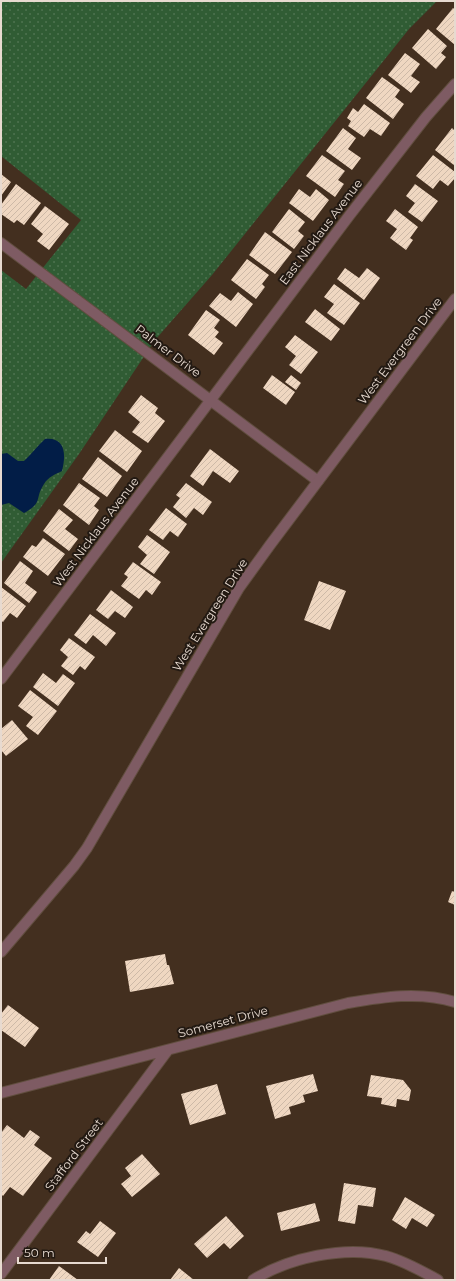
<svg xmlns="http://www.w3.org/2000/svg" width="456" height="1281" font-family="Montserrat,sans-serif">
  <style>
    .grass { fill: url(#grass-dots) }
    .water { fill: #021d47 }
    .building { fill: url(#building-hatch) }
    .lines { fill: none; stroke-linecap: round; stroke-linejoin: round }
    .minor-casing { stroke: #614e3f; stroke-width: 12 }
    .tertiary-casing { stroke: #614e3f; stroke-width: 12 }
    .minor { stroke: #7e5b63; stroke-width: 10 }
    .tertiary { stroke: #7e5b63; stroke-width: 10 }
    .labels { text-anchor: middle; stroke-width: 4; stroke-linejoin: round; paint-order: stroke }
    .street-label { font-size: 12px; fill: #e7dad0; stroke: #221912 }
  </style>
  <defs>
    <pattern id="grass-dots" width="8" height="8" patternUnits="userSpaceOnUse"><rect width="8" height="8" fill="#305c34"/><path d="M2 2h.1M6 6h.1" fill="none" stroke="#4e7350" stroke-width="1.8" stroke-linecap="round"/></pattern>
    <pattern id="building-hatch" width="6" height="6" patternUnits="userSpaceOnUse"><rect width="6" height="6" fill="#efd7c1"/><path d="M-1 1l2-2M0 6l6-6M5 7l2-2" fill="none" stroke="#cdb9a7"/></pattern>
  </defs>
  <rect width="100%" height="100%" fill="#432f1f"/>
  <!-- grass -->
  <path class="grass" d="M1,1H437L409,29L212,275L155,340L79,454L1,563V270L26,289L81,220L1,156Z"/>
  <!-- water -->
  <path class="water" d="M45,439C66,437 66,455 62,471C56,474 48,477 44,484C34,499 44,502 24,513L9,503L1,505V454L7,453L18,461H24C32,454 37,446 45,439Z"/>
  <!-- building -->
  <path class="building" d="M453,8L455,9V45L436,29Z
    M428,29L447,46L441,53L446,57L436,69L412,48Z
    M405,53L420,64L411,76L420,82L411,93L388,75Z
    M382,77L400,90L395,97L404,104L393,119L366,98Z
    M364,104L390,123L381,136L370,129L364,137L348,126L351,121L347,118L353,108L358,112Z
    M343,128L356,138L348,149L361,158L352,170L326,151Z
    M452,128L455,131V166L435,150Z
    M322,155L345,171L338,180L344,184L335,197L306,176Z
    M433,155L455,172V178L448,186L440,180L433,189L416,176Z
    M1,174L11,182L1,196Z
    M16,184L41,203L24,225L17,220L14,223L1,214V205Z
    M415,184L438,201L422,222L408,212L415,203L406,196Z
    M299,189L310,197L316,189L329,200L313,221L289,203Z
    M45,206L69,224L49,250L37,241L43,234L31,224Z
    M289,209L305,222L298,231L304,236L294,249L272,232Z
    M395,209L418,227L410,238L413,240L406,250L390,238L397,229L386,221Z
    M265,232L292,252L275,274L249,255Z
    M247,259L269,275L262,284L265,287L256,299L231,280Z
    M345,268L359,278L367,268L380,278L364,300L337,279Z
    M334,284L360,303L344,325L327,313L334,304L324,297Z
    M238,292L253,304L236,327L209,306L220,293L231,301Z
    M315,309L340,329L331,341L305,322Z
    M206,310L220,320L214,328L219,332L215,337L223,343L214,355L188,335Z
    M295,335L318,352L301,374L289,365L296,356L285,347Z
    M272,375L295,392L286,405L263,388Z
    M291,375L301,383L296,390L285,382Z
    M141,395L158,408L155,413L165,421L148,443L132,432L140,422L128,412Z
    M115,430L142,451L127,472L99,451Z
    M210,449L239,471L230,483L213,471L203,486L190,476Z
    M98,457L122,476L107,497L82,479Z
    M79,483L100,498L94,506L99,510L89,525L63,505Z
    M186,483L212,502L203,515L194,508L186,518L173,507L180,498L176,495Z
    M166,508L187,524L178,537L170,531L163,540L149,530Z
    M59,509L73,520L65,529L78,539L69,551L43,531Z
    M147,535L170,552L154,574L140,564L147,555L138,547Z
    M43,538L65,554L48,576L23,557L32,545L36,547Z
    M20,561L33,571L25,583L37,592L29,603L4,583Z
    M133,562L161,582L152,595L146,590L139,599L121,586L128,577L124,574Z
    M319,581L346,591L330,630L304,620Z
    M1,587L26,606L17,618L10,613L3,622L1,621Z
    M111,590L133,607L125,618L115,611L108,619L96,610Z
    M90,614L116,633L106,646L93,635L86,644L74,635Z
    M69,638L95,657L85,670L80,666L73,675L61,666L68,657L60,650Z
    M43,673L56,683L63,674L75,683L58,706L33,687Z
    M30,690L57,711L38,735L26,726L33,717L18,706Z
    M12,720L28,739L6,756L1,750V729Z
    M452,891L455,892V905L448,902Z
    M165,954L167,965H169L174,984L130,992L125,961Z
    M8,1005L39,1028L25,1047L1,1030V1014Z
    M313,1074L318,1091L303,1095L305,1102L289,1107L291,1114L275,1119L266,1086Z
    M371,1075L403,1080L411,1090L409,1101L397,1099L396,1107L381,1104L382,1098L367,1096Z
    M217,1084L226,1114L190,1125L181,1094Z
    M7,1125L24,1138L30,1130L40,1137L34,1145L52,1158L23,1196L10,1187L3,1196L1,1194V1133Z
    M142,1154L160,1174L132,1197L121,1184L131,1176L125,1168Z
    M344,1183L376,1188L373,1207L358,1205L355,1224L338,1221Z
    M405,1197L435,1215L427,1227L412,1218L406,1229L392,1220Z
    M315,1203L320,1221L281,1231L277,1213Z
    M226,1216L244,1236L230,1249L224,1243L207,1258L194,1244Z
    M100,1221L116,1233L98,1257L77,1242L86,1231L90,1234Z
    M59,1266L78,1280H49Z
    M179,1268L194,1280H170Z"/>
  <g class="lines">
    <!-- minor casing -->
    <g class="minor-casing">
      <path id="minor" d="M1,243L318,481
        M1,679L349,216L426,117L455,84
        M1,1093L348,1003C383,997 420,991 455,1002
        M1,1274L168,1050
        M253,1280C288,1258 345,1245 386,1256C404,1261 422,1271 438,1280"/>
    </g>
    <!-- tertiary casing -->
    <g class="tertiary-casing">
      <path id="tertiary" d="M1,952L74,866L87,848L239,588L270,545L455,299"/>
    </g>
    <!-- minor -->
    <use href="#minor" class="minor"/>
    <!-- tertiary -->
    <use href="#tertiary" class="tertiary"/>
  </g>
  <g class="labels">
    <!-- street labels -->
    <g class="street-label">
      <text transform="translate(321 232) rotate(-53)" y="4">East Nicklaus Avenue</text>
      <text transform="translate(168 351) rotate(37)" y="4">Palmer Drive</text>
      <text transform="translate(400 351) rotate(-53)" y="4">West Evergreen Drive</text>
      <text transform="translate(96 532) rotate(-53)" y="4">West Nicklaus Avenue</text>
      <text transform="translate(210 615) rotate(-58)" y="4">West Evergreen Drive</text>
      <text transform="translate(223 1022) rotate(-15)" y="4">Somerset Drive</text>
      <text transform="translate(74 1155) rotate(-53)" y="4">Stafford Street</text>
    </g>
  </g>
  <!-- border -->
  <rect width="456" height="1281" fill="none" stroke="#e7dad0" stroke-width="4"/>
  <!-- scale -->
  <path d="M18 1257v6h88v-6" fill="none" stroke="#e7dad0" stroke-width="2"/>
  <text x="24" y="1257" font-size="12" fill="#e7dad0" stroke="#221912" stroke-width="3" paint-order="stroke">50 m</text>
</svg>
